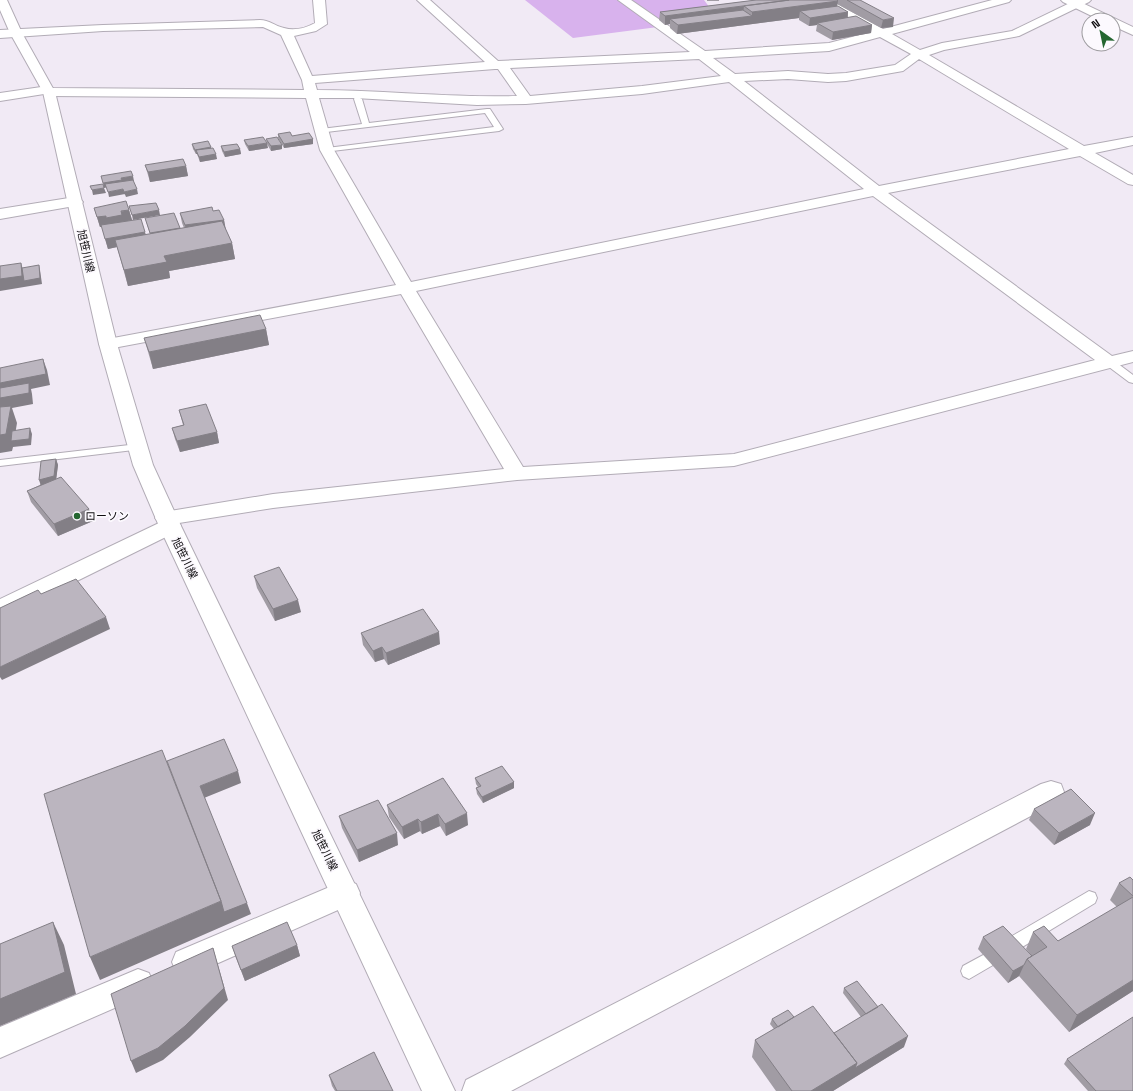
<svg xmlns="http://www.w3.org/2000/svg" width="1133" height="1091" font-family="'Space Grotesk','Noto Sans JP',sans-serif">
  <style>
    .green { fill: #d8b2ed }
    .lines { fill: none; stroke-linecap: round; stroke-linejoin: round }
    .lane-casing { stroke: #b2acb6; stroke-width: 2 }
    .street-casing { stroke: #b2acb6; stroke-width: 2 }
    .secondary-casing { stroke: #b2acb6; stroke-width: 2 }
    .lane { fill: #fff; fill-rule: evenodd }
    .street { fill: #fff; fill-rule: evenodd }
    .secondary { fill: #fff; fill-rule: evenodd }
    .wall { fill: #a19ca4 }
    .shaded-wall { fill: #837f86 }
    .building { fill: #bbb5bf; stroke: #837f86 }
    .poi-dot { fill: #246630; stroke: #fcf9fe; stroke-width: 1.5 }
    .labels { text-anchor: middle; stroke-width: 3.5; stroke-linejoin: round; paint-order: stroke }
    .street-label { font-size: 11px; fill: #0f0d10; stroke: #fcf9fe }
    .poi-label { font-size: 11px; fill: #0f0d10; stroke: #fcf9fe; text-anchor: start }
  </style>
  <rect width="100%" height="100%" fill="#f1eaf5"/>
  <!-- green -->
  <path class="green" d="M525,0H619L658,27L573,38Z
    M629,0H704L713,12L657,19Z"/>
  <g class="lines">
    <!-- lane casing -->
    <g class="lane-casing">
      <path id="lane" d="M355,97H358L362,99L369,123L487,109H490L503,129L499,131L324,152V148H327L494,127L485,113L318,133L317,131L321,129L362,124L354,99Z
        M1109,359L1113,360L1133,375V383L1129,382L1105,364L1104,362Z
        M138,444L142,445L143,447L142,449L0,466V460Z
        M1089,891L1095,893L1097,898L1095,903L1014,952L1008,954L1002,952L1000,947L1002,942Z
        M987,953L993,955L995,960L993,965L969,979L963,976L961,971L963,966Z"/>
    </g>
    <!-- street casing -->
    <g class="street-casing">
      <path id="street" d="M313,0H325L327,24L316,31L294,36L312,76L485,62L417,0H430L498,61L690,52L618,0H631L705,51L829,43L871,32L818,2L816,0H830L883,29L992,0H1011L1009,2L892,34L920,50L942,43L1012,31L1076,0H1091L1089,2L1019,36L944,50L929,55L1084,146L1133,137V145L1095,153L1133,175V185L1128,184L1080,156L888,193L1112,356L1133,351V362L734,466L517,480L273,508L179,523L181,526L178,531L8,615L0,617V599L159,523L155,518L158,513L273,494L504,469L401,294L108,349L102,348L99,344L102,340L108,339L396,285L320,150L306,98L49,96L44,94L0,101V93L48,86L53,88L304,90L302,80L281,35L263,27L103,31L0,38V30L103,25L260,20C269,20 275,26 284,28C294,31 306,28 315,23ZM880,37L911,54L895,65L846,73L828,74L788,71L735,74L713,58L829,51ZM699,59L721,76L642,86L530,96L510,68ZM919,59L1069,149L879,186L744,81L788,79L828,82L846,81L903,71ZM495,69H498L517,96C450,98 384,90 317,90L315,83ZM729,82L864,189L411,282L334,150L319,98H355L477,105L526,104L642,94ZM873,196L1095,360L734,454L523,467L416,291Z
        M75,197L80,199L83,202L80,205L0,219V209Z
        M1051,781L1061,784L1064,792L1061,800L511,1091H462L466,1080L1041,784Z
        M346,880L356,884L360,893L356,902L198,972L187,976L176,972L172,962L176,952Z
        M138,969L149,973L153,983L149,993L0,1058V1027Z"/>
    </g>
    <!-- secondary casing -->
    <g class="secondary-casing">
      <path id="secondary" d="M0,0H7L22,33L55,92L117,344L153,465L181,526L455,1091H422L159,526L133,465L99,344L43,92L10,33L0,10Z
        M1061,0H1076L1133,27V35L1113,26V20H1100L1063,2Z"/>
    </g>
    <!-- lane -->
    <use href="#lane" class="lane"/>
    <!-- street -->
    <use href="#street" class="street"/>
    <!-- secondary -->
    <use href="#secondary" class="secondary"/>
  </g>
  <!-- wall -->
  <path class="wall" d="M707,0H719V1H707Z
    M756,0H860L893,27L881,28L837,4V6L848,12V18L872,25L871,33L832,40L816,31L817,25L809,26L799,20V18L677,34L670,28V24L665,25L659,20L660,12Z
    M278,134L313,139V144L284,148L278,138Z
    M266,139L282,149L271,151L267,144Z
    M244,140L268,148L249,151L245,144Z
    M192,144L211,148L217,159L200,162L197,154H196L193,149Z
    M221,146L240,149L241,154L225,157L222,151Z
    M145,165L186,166L188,176L150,182L148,175Z
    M94,208L129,210L132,220L146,235L150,234L145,218L180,229L184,228L182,223L180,213L213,211L224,220L225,228L232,243L235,259L169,271L170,278L128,286L117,247L108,249L102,227H100Z
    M266,329L269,345L153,369L144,338Z
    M179,410L217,432L219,443L180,452L175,439L172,428L183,425Z
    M56,459L58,465L56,479L93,521L58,536L31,502L27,491L40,485Z
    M254,576L301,612L275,621L257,588Z
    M361,633L440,644L388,665L384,659L375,662L363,645Z
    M443,778L468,825L446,836L440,826L422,834L420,831L404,839L389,817L387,805Z
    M475,778L514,782V788L483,803L477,794L476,788L478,787L476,784Z
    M1034,809L1090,825L1054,845L1029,820Z
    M339,816L398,845L359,862L342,828Z
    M1133,880V991L1069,1032L1019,976L1008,983L978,949L983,937L1032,956L1026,949L1033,932L1058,941L1117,907L1110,900L1119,883Z
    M297,945L300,956L245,981L236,958L232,946Z
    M844,988L904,1047L833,1091H776L752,1057L755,1040L774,1029L770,1024L772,1019L794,1017L834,1033L861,1017L843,993Z
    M1067,1059L1133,1091H1088L1064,1064Z
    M329,1075L393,1091H335L332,1086Z"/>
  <!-- shaded-wall -->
  <path class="shaded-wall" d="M838,1L836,13L800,11L799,18L677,34L678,25L752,16V12Z
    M744,6L743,15L670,19V24L665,25V16Z
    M848,12L847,20L817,23V25L809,26L810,18Z
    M894,18L893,27L881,28L883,20Z
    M872,25L871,33L832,40L833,32Z
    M313,139V144L284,148V144Z
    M267,143L268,148L249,151L248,146Z
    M282,145V149L271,151V146Z
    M211,147L212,152L196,150L197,154H196L195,150Z
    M240,149L241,154L225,157L224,152Z
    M216,154L217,159L200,162L199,157Z
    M186,166L188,176L150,182L148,172Z
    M133,176L134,181L104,188L103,183L121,178Z
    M104,188L106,193L93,195L92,190Z
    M123,189L125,194L109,197L108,192Z
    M137,189L138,194L126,197L124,192Z
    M129,210L132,220L100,227L97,217Z
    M159,210L160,215L133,220L132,215Z
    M224,220L226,230L187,235L185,225Z
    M180,228L182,238L153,243L150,233Z
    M145,232L148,242L115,240L117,247L108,249L105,239Z
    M232,243L235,259L169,271L170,278L128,286L124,270L164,256Z
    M21,263L24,273L39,265L40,270L42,284L0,291V279Z
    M266,329L269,345L153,369L149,352Z
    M43,359L47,370L50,385L31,389L32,394L33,404L12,408L17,423L14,441L30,428L32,434L31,445L13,447L12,451L0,453V383Z
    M217,432L219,443L180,452L177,441Z
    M56,459L58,465L56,481L41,486L39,480Z
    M89,509L93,521L58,536L54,524Z
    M298,600L301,612L275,621L273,609Z
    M106,617L110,629L2,680L0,677V667Z
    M439,632L440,644L388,665L386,653Z
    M382,647L384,659L375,662L373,651Z
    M238,771L241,783L204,798L200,786Z
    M514,782V788L483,803L482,797Z
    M467,813L468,825L446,836L445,824Z
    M1095,813L1090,825L1054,845L1059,833Z
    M438,814L440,826L422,834L421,822Z
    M418,819L420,831L404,839L402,827Z
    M397,833L398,845L359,862L357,850Z
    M221,901L247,903L251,914L100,980L90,957Z
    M53,922L64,945L76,994L0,1026V999Z
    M297,945L300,956L245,981L241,970Z
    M213,948L228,1000L190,1037L163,1060L136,1073L131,1061Z
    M1024,965L1019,976L1008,983L1013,971Z
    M1133,980V991L1069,1032L1077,1015Z
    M908,1036L904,1047L852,1079L855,1068Z
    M857,1063L852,1079L833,1091H811Z"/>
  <!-- building -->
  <path class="building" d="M756,0H789L665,16L660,12Z
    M790,0H837L838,1L752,12L744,6Z
    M847,0H860L894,18L883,20Z
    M838,6L848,12L810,18L800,11Z
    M743,10L752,16L678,25L670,19Z
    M856,16L872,25L833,32L817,23Z
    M290,132L292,136L309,133L313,139L284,144L278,134Z
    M263,137L267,143L248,146L244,140Z
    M277,137L282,145L271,146L266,139Z
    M208,141L211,147L195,150L192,144Z
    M237,144L240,149L224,152L221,146Z
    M213,148L216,154L199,157L196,150Z
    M183,159L186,166L148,172L145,165Z
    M131,171L133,176L121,178L122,180L103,183L101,176Z
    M133,180L137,189L124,192L123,189L108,192L105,184Z
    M103,184L104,188L92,190L90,186Z
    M126,201L129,210L121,211L122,215L106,218V216L97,217L94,208Z
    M156,203L159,210L132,215L129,206Z
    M212,207L213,211L219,210L224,220L185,225L180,213Z
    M174,213L180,228L150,233L145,218Z
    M141,219L145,232L105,239L101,225Z
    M222,221L232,243L164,256L167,262L124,270L115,240Z
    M21,263L22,276L0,279V266Z
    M39,265L40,278L24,281L22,268Z
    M260,315L266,329L149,352L144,338Z
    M43,359L46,374L0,383V368Z
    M29,383V393L0,398V388Z
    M206,404L217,432L177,441L172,428L184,425L179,410Z
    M11,406L6,434L0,435V407Z
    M30,428L29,439L11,441L12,431Z
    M56,459L54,476L39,480L41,461Z
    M61,477L89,509L54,524L27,491Z
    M279,567L298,600L273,609L254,576Z
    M76,579L106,617L0,667V608L38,590L41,594Z
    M423,609L439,632L386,653L382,647L373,651L361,633Z
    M224,739L238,771L200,786L247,903L224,912L221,901L167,761Z
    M162,750L221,901L90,957L44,794Z
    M502,766L514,782L482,797L476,788L481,786L475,778Z
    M443,778L467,813L445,824L438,814L421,822L418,819L402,827L387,805Z
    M1071,789L1095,813L1059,833L1034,809Z
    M378,800L397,833L357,850L339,816Z
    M1130,877L1133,880V896L1119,883Z
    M1133,897V980L1077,1015L1027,959L1047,947L1033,932L1044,926L1058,941Z
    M53,922L65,972L0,999V944Z
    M287,922L297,945L241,970L232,946Z
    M1003,926L1032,956L1027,959L1024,965L1013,971L983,937Z
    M213,948L224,988L185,1026L158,1048L131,1061L111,994Z
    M857,981L878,1007L866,1014L844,988Z
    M882,1004L908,1036L855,1068L857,1063L834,1033Z
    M813,1006L857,1063L811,1091H792L755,1040Z
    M788,1010L794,1017L778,1027L772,1019Z
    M1133,1017V1091H1096L1067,1059Z
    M374,1052L393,1091H337L329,1075Z"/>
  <!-- markers -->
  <circle class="poi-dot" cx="77" cy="516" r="4"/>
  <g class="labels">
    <!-- street labels -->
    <g class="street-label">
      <text transform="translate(86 251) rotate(77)" y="4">旭笹川線</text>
      <text transform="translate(185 558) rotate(64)" y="4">旭笹川線</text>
      <text transform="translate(325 850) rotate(64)" y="4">旭笹川線</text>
    </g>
    <!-- poi labels -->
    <g class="poi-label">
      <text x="85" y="520">ローソン</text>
    </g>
  </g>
  <!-- north arrow -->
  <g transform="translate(1101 32) rotate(327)"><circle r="19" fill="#fcf9fe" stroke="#9d9b9f"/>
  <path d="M0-3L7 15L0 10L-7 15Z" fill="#246630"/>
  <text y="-6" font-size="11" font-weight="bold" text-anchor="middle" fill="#0f0d10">N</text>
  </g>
</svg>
